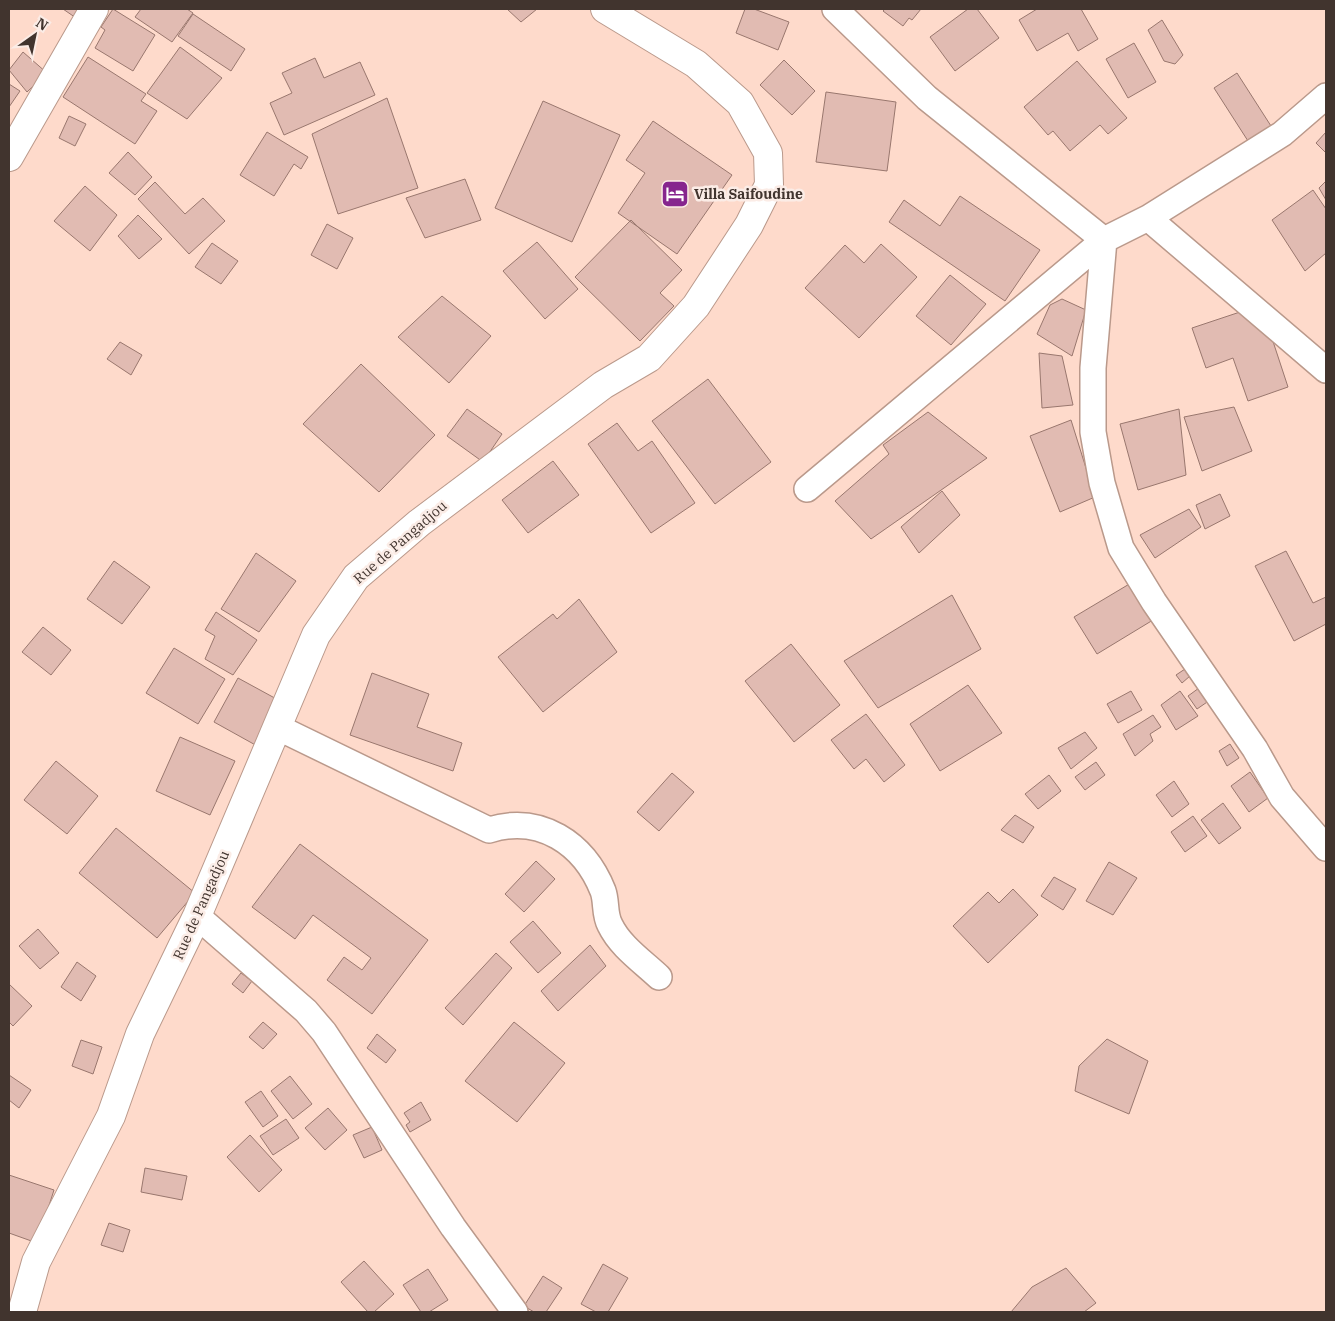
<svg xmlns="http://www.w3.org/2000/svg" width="1335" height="1321" font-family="'IBM Plex Serif',serif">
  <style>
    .building { fill: #e1bbb2; stroke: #99776e }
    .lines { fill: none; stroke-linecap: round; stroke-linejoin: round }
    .street-casing { stroke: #ba998b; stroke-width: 28 }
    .secondary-casing { stroke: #ba998b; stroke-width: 30 }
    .street { stroke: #fff; stroke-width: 25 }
    .secondary { stroke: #fff; stroke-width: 28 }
    .labels { text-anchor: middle; stroke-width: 5; stroke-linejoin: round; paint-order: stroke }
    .poi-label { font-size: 14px; font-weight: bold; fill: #41342e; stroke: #fbece6; text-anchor: start }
    .street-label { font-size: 14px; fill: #41342e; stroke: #fbece6 }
  </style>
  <rect width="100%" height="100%" fill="#fedacb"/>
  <!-- building -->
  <path class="building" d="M63,9H87L79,20Z
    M113,9L155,35L133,71L95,48L105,30L101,27Z
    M141,9H187L193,13L172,42L135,17Z
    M507,9H537L521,22Z
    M745,9H754L789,22L778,50L736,33Z
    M885,9H921L912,20L909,18L903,26L883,11Z
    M968,9H977L999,38L955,71L930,37Z
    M1037,9H1081L1098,39L1078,51L1068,33L1037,51L1019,20Z
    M193,14L245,49L231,71L178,36Z
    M1162,20L1183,55L1175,64L1164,61L1148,30Z
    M1134,43L1156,82L1128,98L1106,59Z
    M180,47L222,78L187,119L147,93Z
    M23,52L47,73L27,92L9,70Z
    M88,57L146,94L141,101L157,111L135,144L63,97Z
    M315,58L324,78L360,62L375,95L284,135L270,103L292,93L282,73Z
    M784,60L815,91L792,115L760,85Z
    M1077,61L1127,118L1108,134L1100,125L1070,151L1053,131L1048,135L1024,107Z
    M1237,73L1271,126L1248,141L1214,88Z
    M9,84L20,91L9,107Z
    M826,92L896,102L887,171L816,162Z
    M387,98L418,188L338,214L312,134Z
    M543,101L620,135L572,242L495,208Z
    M69,116L86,124L75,146L59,138Z
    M653,121L732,175L677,254L618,213L645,173L626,160Z
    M267,132L308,157L301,169L294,164L274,196L240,175Z
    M1326,132V153L1316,143Z
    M128,152L152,177L135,195L109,173Z
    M465,179L481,220L425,238L406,198Z
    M1326,181V200L1319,188Z
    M155,182L185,214L203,198L225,221L189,254L138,199Z
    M85,186L117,215L90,251L54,221Z
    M1313,190L1326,209V253L1305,271L1272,220Z
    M960,196L1040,250L1005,301L889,222L904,200L940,226Z
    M138,215L162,239L139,259L118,236Z
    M631,220L682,270L660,293L674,306L640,341L575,277Z
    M327,224L353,238L337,269L311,255Z
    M537,242L578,289L545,319L503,271Z
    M212,243L238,261L221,284L195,267Z
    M881,244L917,277L859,338L805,288L845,245L864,263Z
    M950,275L986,304L951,345L916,316Z
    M442,296L491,336L449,383L398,337Z
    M1062,299L1086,310L1072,356L1037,334L1050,305Z
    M1261,305L1288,387L1248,401L1233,358L1206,368L1192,328Z
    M120,342L142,355L131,375L107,359Z
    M1039,353L1062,356L1073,405L1042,408Z
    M361,364L435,435L379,492L303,424Z
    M708,379L771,462L715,504L652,421Z
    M1234,407L1252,451L1202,471L1184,417Z
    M467,409L502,434L483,462L447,436Z
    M1179,409L1186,475L1138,490L1120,424Z
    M928,412L987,458L871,539L835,501L889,454L883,445Z
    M1071,420L1095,497L1060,512L1030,436Z
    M617,423L638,451L652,441L695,503L651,533L588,444Z
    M553,461L579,495L528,533L502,500Z
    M942,491L960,515L919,553L901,527Z
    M1220,494L1230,516L1205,529L1196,505Z
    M1189,509L1201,527L1155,558L1140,535Z
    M1286,551L1313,603L1326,597V624L1294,641L1255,566Z
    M256,553L296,581L259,632L221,609Z
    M114,561L150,587L122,624L87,599Z
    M1131,583L1153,620L1097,654L1074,617Z
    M952,595L981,649L878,708L844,661Z
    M579,599L617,652L543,712L498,657L553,614L557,619Z
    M216,612L257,640L233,675L205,659L215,636L205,630Z
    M43,627L71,650L51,675L22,652Z
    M791,644L840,705L794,742L745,681Z
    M174,648L225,679L198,724L146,693Z
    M1185,669L1190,676L1182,683L1176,675Z
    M372,673L429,694L417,727L462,743L453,771L350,735Z
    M238,678L282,702L259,747L214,722Z
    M968,685L1002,733L940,771L910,724Z
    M1199,688L1213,698L1197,709L1188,696Z
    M1131,691L1142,710L1118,723L1107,704Z
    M1180,691L1198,716L1176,730L1161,705Z
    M866,714L905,765L884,782L866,759L854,769L831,740Z
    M1153,715L1161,727L1150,734L1153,741L1135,756L1123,734Z
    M1085,732L1097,748L1071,769L1058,748Z
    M180,737L235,761L210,815L156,791Z
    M1230,744L1239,758L1227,766L1219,751Z
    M56,761L98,796L67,834L24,800Z
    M1096,762L1105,775L1085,790L1075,777Z
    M1250,772L1268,798L1249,812L1231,786Z
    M672,773L694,792L659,831L637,812Z
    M1049,775L1061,791L1038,809L1025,794Z
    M1174,781L1189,804L1172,817L1156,795Z
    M1223,803L1241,828L1219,844L1201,820Z
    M1015,815L1034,827L1023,843L1001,830Z
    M1193,816L1207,836L1185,852L1171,832Z
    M116,828L195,893L157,938L79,873Z
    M300,844L428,940L372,1014L327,980L344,957L362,970L371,958L313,915L295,939L252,907Z
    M536,861L555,879L524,912L505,894Z
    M1109,862L1137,878L1113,915L1086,901Z
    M1054,877L1076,889L1063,910L1041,896Z
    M1013,889L1038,915L988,963L953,926L988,892L999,903Z
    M533,921L561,953L538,973L510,942Z
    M38,929L59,953L40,969L19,946Z
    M590,945L606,966L558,1011L541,991Z
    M496,953L512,968L463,1025L445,1008Z
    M77,962L96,976L81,1001L61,987Z
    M241,973L252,981L243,993L232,984Z
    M9,984L32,1006L13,1026L9,1022Z
    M263,1022L277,1034L263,1049L249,1037Z
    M514,1022L565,1063L517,1122L465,1081Z
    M377,1034L396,1050L386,1063L367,1048Z
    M1107,1039L1148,1061L1129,1114L1075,1091L1079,1066Z
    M81,1040L102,1047L93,1074L72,1066Z
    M9,1075L31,1090L19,1108L9,1100Z
    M290,1076L312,1104L293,1119L271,1091Z
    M261,1091L278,1116L263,1127L245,1102Z
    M421,1102L431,1120L410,1132L406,1125L410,1122L404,1113Z
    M328,1108L347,1130L325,1150L305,1128Z
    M286,1119L299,1138L273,1155L260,1136Z
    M372,1127L382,1150L364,1158L353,1135Z
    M250,1135L282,1170L259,1192L227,1157Z
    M145,1168L187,1176L182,1200L141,1192Z
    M9,1175L54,1190L37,1243L9,1233Z
    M109,1223L130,1230L123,1252L101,1245Z
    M364,1261L394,1294L374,1312H368L341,1282Z
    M603,1264L628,1278L608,1312H596L581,1304Z
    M1066,1268L1096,1303L1084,1312H1011L1032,1287Z
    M428,1269L448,1300L429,1312H421L403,1285Z
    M543,1276L562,1288L546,1312H534L524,1306Z"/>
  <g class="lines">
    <!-- street casing -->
    <g class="street-casing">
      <path id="street" d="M835,9L927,98L1104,240L1148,218L1282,134L1326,96
        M1148,218L1326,370
        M807,489L1104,240L1093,368V432L1102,483L1121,548L1154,602L1255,749L1282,797L1326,848
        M277,727L489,830C540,814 584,843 603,891C607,902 604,914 610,925C620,946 642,961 659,977
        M197,916L306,1011L324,1032L453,1227L515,1312"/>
    </g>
    <!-- secondary casing -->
    <g class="secondary-casing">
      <path id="secondary" d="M9,157L94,9
        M22,1312L36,1262L111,1116L140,1034L197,916L316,635L356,577L419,523L603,385L649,358L696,306L749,225L769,185L768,153L740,103L696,64L605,9"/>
    </g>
    <!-- street -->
    <use href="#street" class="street"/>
    <!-- secondary -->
    <use href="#secondary" class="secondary"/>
  </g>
  <!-- icons -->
  <defs>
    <g id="hotel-square" transform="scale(1.4375)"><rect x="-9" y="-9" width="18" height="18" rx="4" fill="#86258e" stroke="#fbece6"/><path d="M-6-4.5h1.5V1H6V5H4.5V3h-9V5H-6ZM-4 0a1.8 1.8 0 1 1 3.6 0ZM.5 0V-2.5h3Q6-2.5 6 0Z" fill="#fff"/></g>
  </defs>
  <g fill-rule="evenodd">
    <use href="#hotel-square" x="675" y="194"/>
  </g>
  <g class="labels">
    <!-- poi labels -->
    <g class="poi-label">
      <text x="694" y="199">Villa Saifoudine</text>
    </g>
    <!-- street labels -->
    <g class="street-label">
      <text transform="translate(400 542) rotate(-41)" y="5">Rue de Pangadjou</text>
      <text transform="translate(201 905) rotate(-66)" y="5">Rue de Pangadjou</text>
    </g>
  </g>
  <!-- border -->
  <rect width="1335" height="1321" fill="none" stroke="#41342e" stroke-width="20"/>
  <!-- north arrow -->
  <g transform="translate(35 35) rotate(33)" stroke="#fbece6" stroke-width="4" paint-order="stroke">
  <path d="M0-4L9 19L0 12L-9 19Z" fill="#41342e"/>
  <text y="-8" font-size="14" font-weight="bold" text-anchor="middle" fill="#41342e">N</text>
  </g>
</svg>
